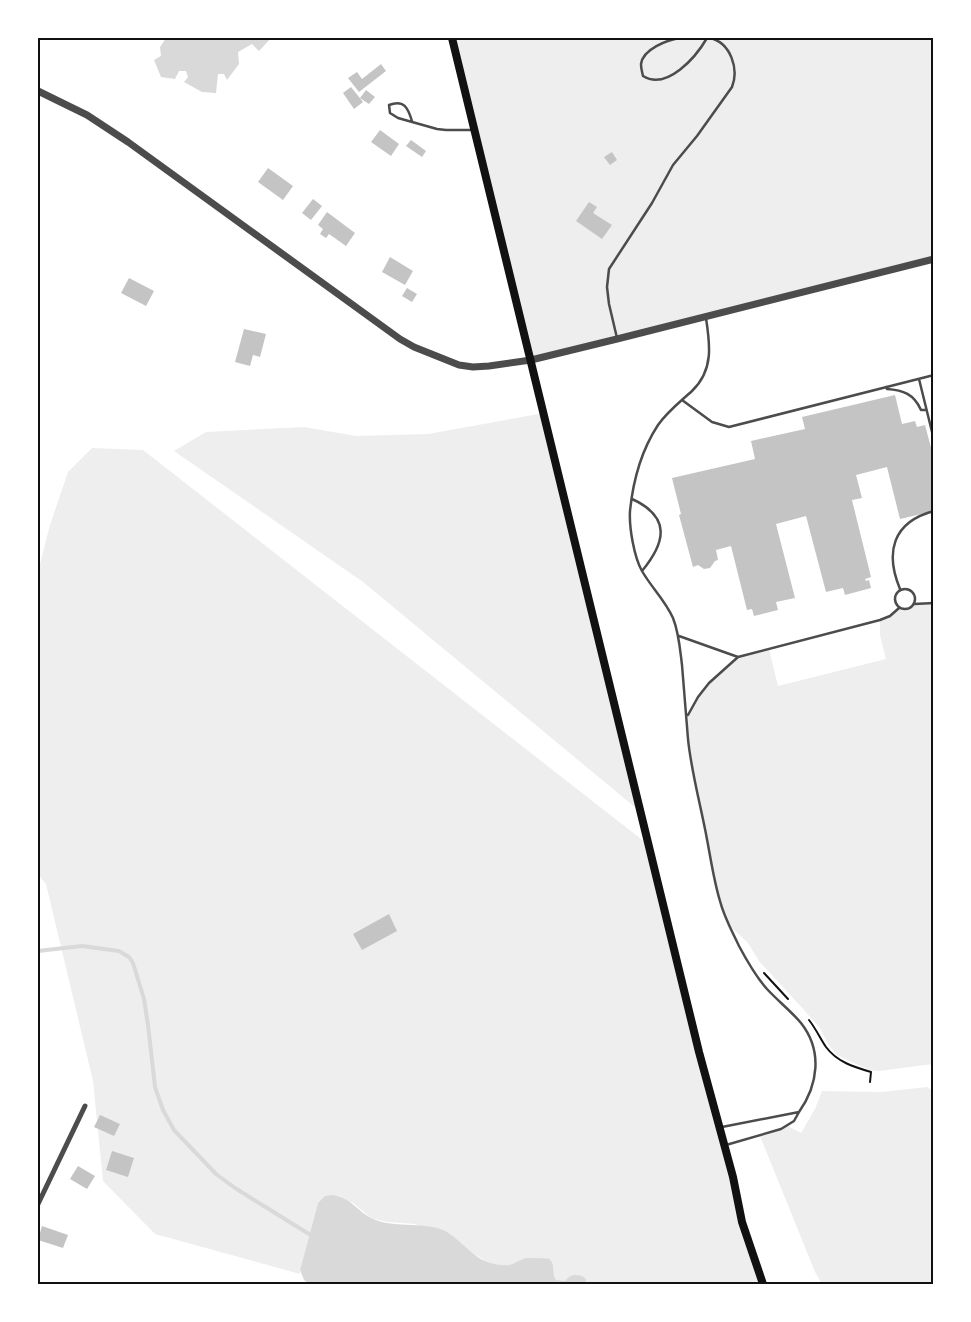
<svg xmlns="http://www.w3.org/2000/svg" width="971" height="1322" font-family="Overpass,sans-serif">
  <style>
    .green { fill: #eee }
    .water { fill: #d9d9d9 }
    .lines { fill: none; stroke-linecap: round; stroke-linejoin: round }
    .stream { stroke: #d9d9d9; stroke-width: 4 }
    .building { fill: #c4c4c4 }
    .path { stroke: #111; stroke-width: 2 }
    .service { stroke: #4c4c4c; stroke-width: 2.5 }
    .minor { stroke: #4c4c4c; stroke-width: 5 }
    .tertiary { stroke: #4c4c4c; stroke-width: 7 }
    .secondary { stroke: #111; stroke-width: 8 }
    .neatline { fill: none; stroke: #111; stroke-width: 2 }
  </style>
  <rect width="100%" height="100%" fill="#fff"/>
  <!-- green -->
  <path class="green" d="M452,38H933V259L531,360Z
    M544,413L642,813L363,582L174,451L206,432L304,427L356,436L428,434Z
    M92,448L143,450L650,846L733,1177L763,1284H479L483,1259L415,1224L387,1222L371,1218L352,1202L318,1203L300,1270V1274L155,1234L103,1181L93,1081L46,884L38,874V572L50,525L68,472Z
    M933,603V1064L879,1071L870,1070L849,1061L837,1055L828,1044L820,1028L805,1011L759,961L748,943L729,925L720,901L695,779L689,740L687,716L698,697L709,683L738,657L769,649L778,686L886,659L880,635V620L890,616L899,608C906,610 910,609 914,604Z
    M927,1087L933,1091V1284H822L815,1272L760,1136L788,1126L801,1133L815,1109L822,1091L881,1092Z"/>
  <!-- water -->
  <path class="water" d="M166,38H271L259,51L252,44L238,52L239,64L227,80L224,74H218L216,93L202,92L184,82L188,77L186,71H179L175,79L161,77L154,60L161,56L160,47Z
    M332,1195C353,1199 355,1209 371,1218C393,1229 420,1221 443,1230C460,1238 471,1257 490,1263C495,1264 503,1266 509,1265C515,1264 520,1259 527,1258C530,1258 547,1258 549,1259C556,1264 551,1274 556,1280L565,1281C571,1274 576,1274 584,1277L586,1280V1284H309L304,1280L300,1270L318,1203L325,1196Z"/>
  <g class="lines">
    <!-- stream -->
    <path class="stream" d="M38,951L82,946L119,951L129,957L133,963L144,999L148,1025L155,1087L163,1110L174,1130L216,1174L235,1188L309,1234"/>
  </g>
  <!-- building -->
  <path class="building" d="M381,64L386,71L359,92L348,78L357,72L362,79Z
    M351,87L363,102L354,109L343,93Z
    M366,90L375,97L369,104L360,98Z
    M380,130L399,144L391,156L371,142Z
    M411,140L426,151L422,157L406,146Z
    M612,152L617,160L610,165L604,157Z
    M268,168L293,186L283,200L258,182Z
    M313,199L322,206L311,220L302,213Z
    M589,202L597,207L593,213L612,225L602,239L576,221Z
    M327,212L355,233L346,246L329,234L326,238L320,234L323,229L318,225Z
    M390,257L413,271L405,285L382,272Z
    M129,278L154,291L146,306L121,293Z
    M407,288L417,294L412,302L402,296Z
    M244,329L266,334L260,357L253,355L250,366L235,362Z
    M895,395L902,424L915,421L917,427L925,425L934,459V511L900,519L887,467L856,475L862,498L852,500L871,577L865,579L866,581L869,580L871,588L845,595L843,588L826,592L806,516L776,524L795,598L776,602L778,610L754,616L752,609L747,610L731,546L716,550L718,560L715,561L710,568L704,569L698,565L693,567L679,515L681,514L672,478L755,459L751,441L805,429L802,417Z
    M389,914L397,931L362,950L353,934Z
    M100,1115L120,1124L114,1136L94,1127Z
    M112,1151L134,1158L128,1177L106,1170Z
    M78,1166L95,1176L87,1189L70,1179Z
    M42,1226L68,1235L63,1248L38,1240Z"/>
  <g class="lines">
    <!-- path -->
    <path class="path" d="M764,973L788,999
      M809,1020C816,1029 820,1038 826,1047C837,1062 854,1067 871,1072L870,1082"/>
    <!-- service -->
    <path class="service" d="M680,38C667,40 643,49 641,64C641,67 642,72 643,76C667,91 696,57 707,38
      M412,121C408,108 404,99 389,105L390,113L398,118L437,129L446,130H473
      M706,318C710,344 714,370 692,391C680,402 668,411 658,425C641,451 633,481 630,511C629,527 634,557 642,571C651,587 665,600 673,618C679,633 680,649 682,665C684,689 686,714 688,739C691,769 699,799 705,829C710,853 713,878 720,901C724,917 732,931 739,946C747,961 756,977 767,989C778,1001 791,1011 801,1023C823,1051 818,1085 799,1112
      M617,338L609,304L607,287L609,269L652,203L673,165L697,136L732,87C739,69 731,43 710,38
      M919,379L934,440
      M886,387L887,389C903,390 914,394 921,410H926
      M682,400L712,422L729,427L934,375
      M632,499C671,517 666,542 642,571
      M895 599a10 10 0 1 1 20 0a10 10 0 1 1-20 0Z
      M900,589C885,553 892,522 934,511
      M914,604L934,603
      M679,636L738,657
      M688,715L698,697L709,683L738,657L880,620L890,616L899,608
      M722,1127L799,1112L794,1121L781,1129L726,1145"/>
    <!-- minor -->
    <path class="minor" d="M38,1204L85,1106"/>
    <!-- tertiary -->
    <path class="tertiary" d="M38,91L87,115L128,142L400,339L414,347L459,365L473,367L489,366L531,360L617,339L934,259"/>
    <!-- secondary -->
    <path class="secondary" d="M452,38L699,1052L733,1177L742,1222L763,1284"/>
  </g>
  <!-- border -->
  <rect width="971" height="1322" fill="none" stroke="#ffffff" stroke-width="78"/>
  <rect x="39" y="39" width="893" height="1244" class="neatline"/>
</svg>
